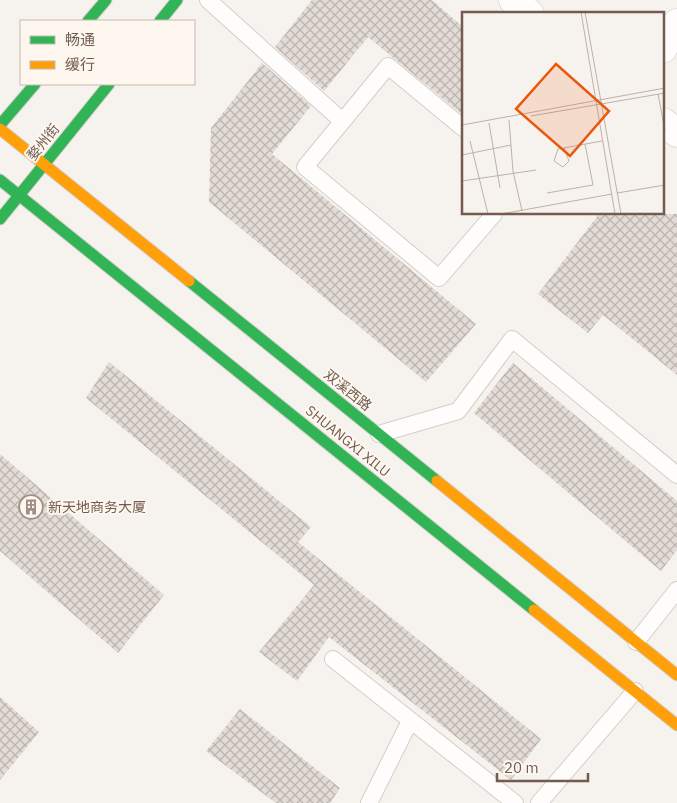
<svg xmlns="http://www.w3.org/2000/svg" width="677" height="803" font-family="'IBM Plex Sans','Noto Sans SC',sans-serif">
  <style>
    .building { fill: url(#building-cross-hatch) }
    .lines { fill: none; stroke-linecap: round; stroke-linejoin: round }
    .lane-casing { stroke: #d4cec9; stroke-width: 18 }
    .street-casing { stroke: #d4cec9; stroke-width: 29 }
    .fast-casing { stroke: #d6cfca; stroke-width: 13 }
    .slow-casing { stroke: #d6cfca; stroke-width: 13 }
    .lane { stroke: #fefdfc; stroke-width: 16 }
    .street { stroke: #fefdfc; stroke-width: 28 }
    .fast { stroke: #30b455; stroke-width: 11 }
    .slow { stroke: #ff9f0a; stroke-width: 11 }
    .labels { text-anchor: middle; stroke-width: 4; stroke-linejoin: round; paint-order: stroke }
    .street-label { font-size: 14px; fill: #735b4f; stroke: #fdf7f0 }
    .poi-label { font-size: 14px; fill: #735b4f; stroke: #fdf7f0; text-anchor: start }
    .inset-road { fill: none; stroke: #beb1a9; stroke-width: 1 }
    .view { fill: #e8590c; fill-opacity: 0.15; stroke: #e8590c; stroke-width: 2.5 }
    .inset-edge { fill: none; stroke: #735b4f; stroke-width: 2.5 }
  </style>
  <defs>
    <pattern id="building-cross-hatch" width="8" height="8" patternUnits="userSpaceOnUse" patternTransform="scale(1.25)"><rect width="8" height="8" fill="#e3dbd5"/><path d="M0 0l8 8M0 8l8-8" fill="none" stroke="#bcb5af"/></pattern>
  </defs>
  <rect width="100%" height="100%" fill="#f6f2ee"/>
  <!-- building -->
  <path class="building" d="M312,0H432L463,27V115L368,37L324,91L275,47Z
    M262,63L311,106L272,154L476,324L426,382L209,202L211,128Z
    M599,214H677V375L603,315L588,333L538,294Z
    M109,362L311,527L298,542L541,739L511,780L329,637L297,681L259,652L314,585L86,398Z
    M513,363L677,501V550L661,571L474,413Z
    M0,454L164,595L118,653L0,551Z
    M0,697L39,732L0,780Z
    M240,709L340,788L330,803H276L206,751Z"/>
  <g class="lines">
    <!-- lane casing -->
    <g class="lane-casing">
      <path id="lane" d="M208,0L341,120
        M463,128L388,66L305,167L439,278L494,214
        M379,434L458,411L512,339L677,475
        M636,642L677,590
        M333,659L515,803
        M369,803L410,721
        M539,803L635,691"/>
    </g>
    <!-- street casing -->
    <g class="street-casing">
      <path id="street" d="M513,0L530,14
        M663,49L670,32L677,23
        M663,122L677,133"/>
    </g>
    <!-- fast casing -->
    <g class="fast-casing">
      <path id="fast" d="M88,21L106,0
        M160,21L177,0
        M0,125L35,84
        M0,180L534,610
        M0,219L109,84
        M189,281L437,481"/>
    </g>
    <!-- slow casing -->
    <g class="slow-casing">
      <path id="slow" d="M0,129L189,281
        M437,481L677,675
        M534,610L677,725"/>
    </g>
    <!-- lane -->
    <use href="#lane" class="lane"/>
    <!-- street -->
    <use href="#street" class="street"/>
    <!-- fast -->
    <use href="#fast" class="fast"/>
    <!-- slow -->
    <use href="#slow" class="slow"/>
  </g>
  <!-- icons -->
  <defs>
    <g id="building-ring" transform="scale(1.25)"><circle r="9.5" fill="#fdf7f0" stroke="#a19087" stroke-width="1.5"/><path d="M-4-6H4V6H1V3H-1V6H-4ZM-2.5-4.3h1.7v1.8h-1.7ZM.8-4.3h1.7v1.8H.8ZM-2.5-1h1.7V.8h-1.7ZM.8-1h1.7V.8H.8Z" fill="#a19087"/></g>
  </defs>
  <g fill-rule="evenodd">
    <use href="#building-ring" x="31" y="507"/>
  </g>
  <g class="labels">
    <!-- street labels -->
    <g class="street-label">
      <text transform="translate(43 142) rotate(-51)" y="5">婺州街</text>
      <text transform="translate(348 390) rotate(39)" y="5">双溪西路</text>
      <text transform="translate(348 441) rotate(39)" y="5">SHUANGXI XILU</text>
    </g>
    <!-- poi labels -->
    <g class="poi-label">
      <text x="48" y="512">新天地商务大厦</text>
    </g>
  </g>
  <!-- overview -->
  <g transform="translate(462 12)">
    <rect width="202" height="202" fill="#f6f2ee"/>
    <path class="inset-road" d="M119,0L153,202M123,0L159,202M196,82L203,119M69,104L203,81M47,108L51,159L60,199M27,111L38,176M0,113L203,76M8,129L26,202M102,136L107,149L101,155L92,149L96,137L140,129M0,143L49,133M0,169L74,158M85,181L131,173L123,132M155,181L203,173M39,202L150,182"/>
    <path class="view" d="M94,52L147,99L108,144L54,97Z"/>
    <rect width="202" height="202" class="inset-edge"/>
  </g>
  <!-- legend -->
  <rect x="20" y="20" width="175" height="65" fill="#fdf7f0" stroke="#c6b9b0"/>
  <rect x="30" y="36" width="25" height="8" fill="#30b455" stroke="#c6b9b0"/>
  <text x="65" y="45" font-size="15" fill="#735b4f">畅通</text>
  <rect x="30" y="61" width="25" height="8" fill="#ff9f0a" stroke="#c6b9b0"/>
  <text x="65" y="70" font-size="15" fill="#735b4f">缓行</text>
  <!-- scale -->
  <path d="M497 773v8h91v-8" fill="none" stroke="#735b4f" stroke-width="2.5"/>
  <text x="504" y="773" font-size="15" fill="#735b4f" stroke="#fdf7f0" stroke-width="4" paint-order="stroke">20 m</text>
</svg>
